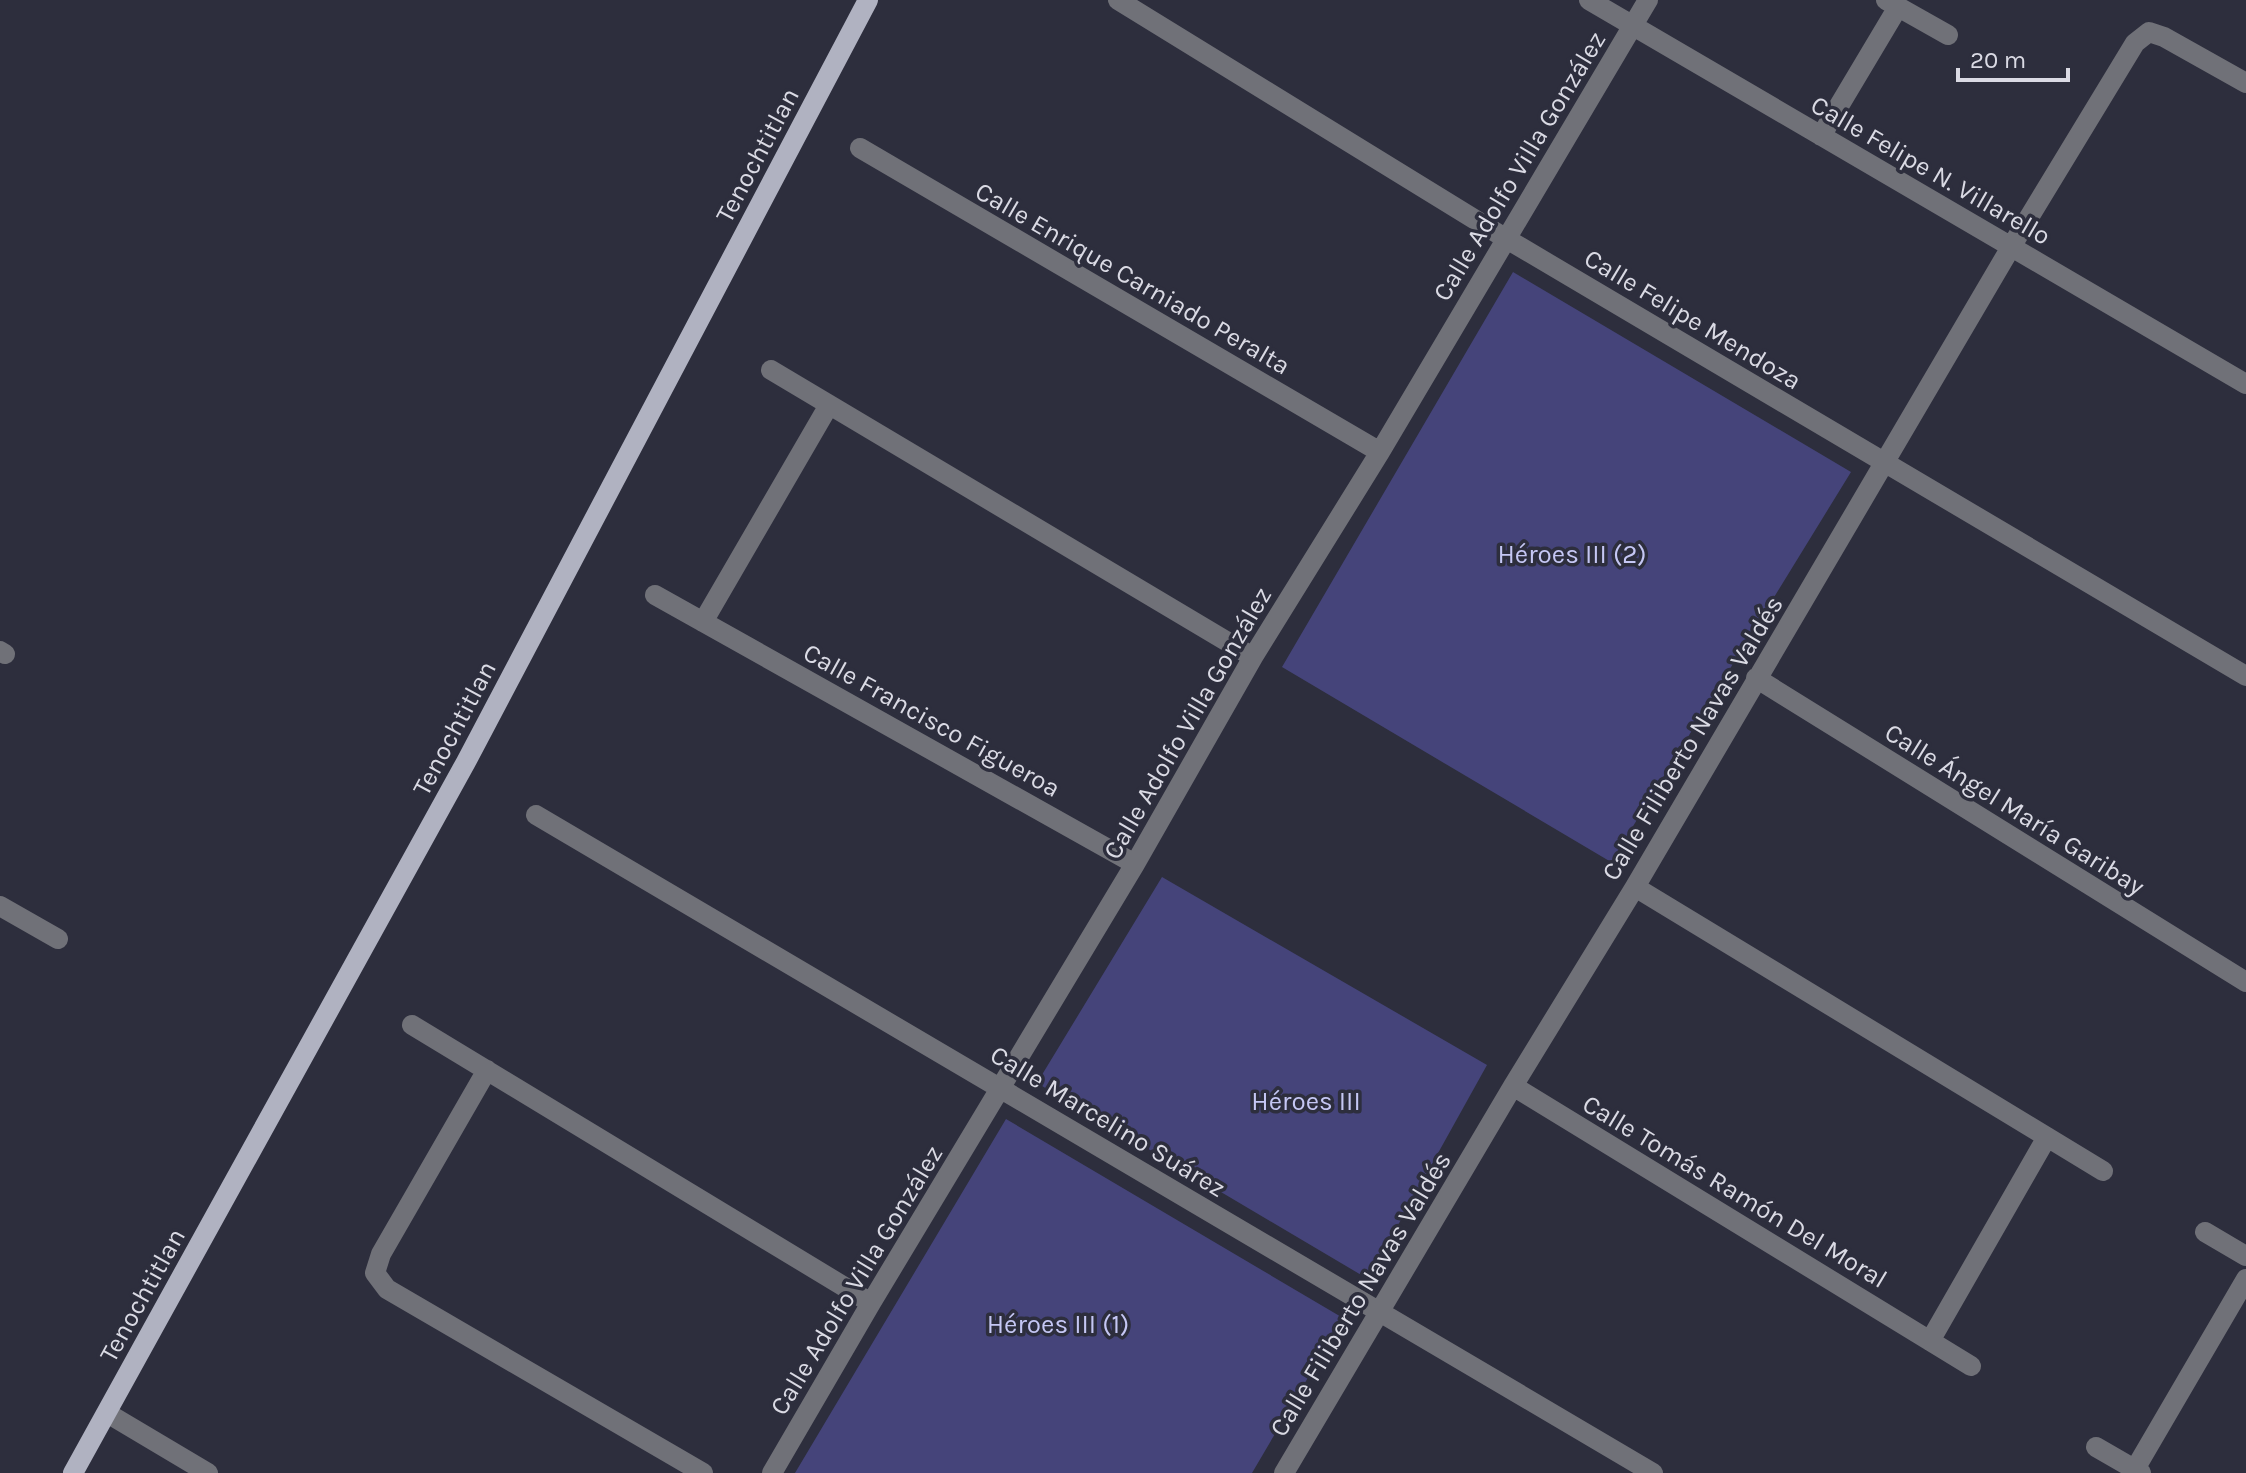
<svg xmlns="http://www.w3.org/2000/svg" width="2246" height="1473" font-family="Karla,sans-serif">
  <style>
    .green { fill: #45447a }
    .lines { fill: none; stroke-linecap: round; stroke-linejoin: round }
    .minor { stroke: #707178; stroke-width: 20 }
    .major { stroke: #b0b2c1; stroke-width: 20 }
    .labels { text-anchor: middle; stroke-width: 7; stroke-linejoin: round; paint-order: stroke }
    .street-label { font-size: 26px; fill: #dadae4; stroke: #2d2e3d }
    .park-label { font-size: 26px; fill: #c5c7f4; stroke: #2d2e3d }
  </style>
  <rect width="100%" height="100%" fill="#2d2e3d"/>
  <!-- green -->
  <path class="green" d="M1513,272L1851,472L1611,862L1282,667Z
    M1162,877L1487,1065L1368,1279L1037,1083Z
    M1006,1119L1343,1318L1252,1473H795Z"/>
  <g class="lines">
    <!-- minor -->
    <path class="minor" d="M1118,0L1505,238L2246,676
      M1589,0L2246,384
      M1886,0L1948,35
      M1821,136L1898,7
      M860,148L1380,452
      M771,370L1253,657
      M655,595L1135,864
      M703,622L829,405
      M0,651L5,654
      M1756,678L2246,982
      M536,815L1653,1473
      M1635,887L2103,1171
      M0,906L58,939
      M412,1025L871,1303
      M487,1070L381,1254L375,1273L387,1289L703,1473
      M1513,1086L1971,1366
      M2205,1232L2246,1256
      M1930,1341L2047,1137
      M107,1413L208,1473
      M2096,1447L2141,1473
      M2135,1469L2246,1279
      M772,1473L871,1303L1135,864L1253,657L1380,452L1648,0
      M1284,1473L1513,1086L1635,887L2011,247L2135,43L2149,32L2164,37L2246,83"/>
    <!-- major -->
    <path class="major" d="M73,1473L466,762L868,0"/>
  </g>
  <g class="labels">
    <!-- street labels -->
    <g class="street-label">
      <text transform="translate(757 155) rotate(-62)" y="9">Tenochtitlan</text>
      <text transform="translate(1519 166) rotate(-59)" y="9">Calle Adolfo Villa González</text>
      <text transform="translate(1931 170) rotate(30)" y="9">Calle Felipe N. Villarello</text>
      <text transform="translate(1133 278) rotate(30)" y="9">Calle Enrique Carniado Peralta</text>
      <text transform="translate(1693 319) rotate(31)" y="9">Calle Felipe Mendoza</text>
      <text transform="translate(932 720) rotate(29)" y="9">Calle Francisco Figueroa</text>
      <text transform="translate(1187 723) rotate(-60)" y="9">Calle Adolfo Villa González</text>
      <text transform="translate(454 728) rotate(-62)" y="9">Tenochtitlan</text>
      <text transform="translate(1692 738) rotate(-59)" y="9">Calle Filiberto Navas Valdés</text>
      <text transform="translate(2015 809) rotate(32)" y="9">Calle Ángel María Garibay</text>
      <text transform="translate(1108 1121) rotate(31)" y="9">Calle Marcelino Suárez</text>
      <text transform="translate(1735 1191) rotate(31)" y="9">Calle Tomás Ramón Del Moral</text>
      <text transform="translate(856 1280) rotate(-59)" y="9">Calle Adolfo Villa González</text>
      <text transform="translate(1360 1294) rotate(-59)" y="9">Calle Filiberto Navas Valdés</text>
      <text transform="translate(142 1295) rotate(-61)" y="9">Tenochtitlan</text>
    </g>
    <!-- park labels -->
    <g class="park-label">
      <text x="1572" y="563">Héroes III (2)</text>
      <text x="1306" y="1110">Héroes III</text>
      <text x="1058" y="1333">Héroes III (1)</text>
    </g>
  </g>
  <!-- scale -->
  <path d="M1958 68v12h110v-12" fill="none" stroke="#dadae4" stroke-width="4"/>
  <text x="1970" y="68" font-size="24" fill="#dadae4" stroke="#2d2e3d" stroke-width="6" paint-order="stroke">20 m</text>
</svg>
